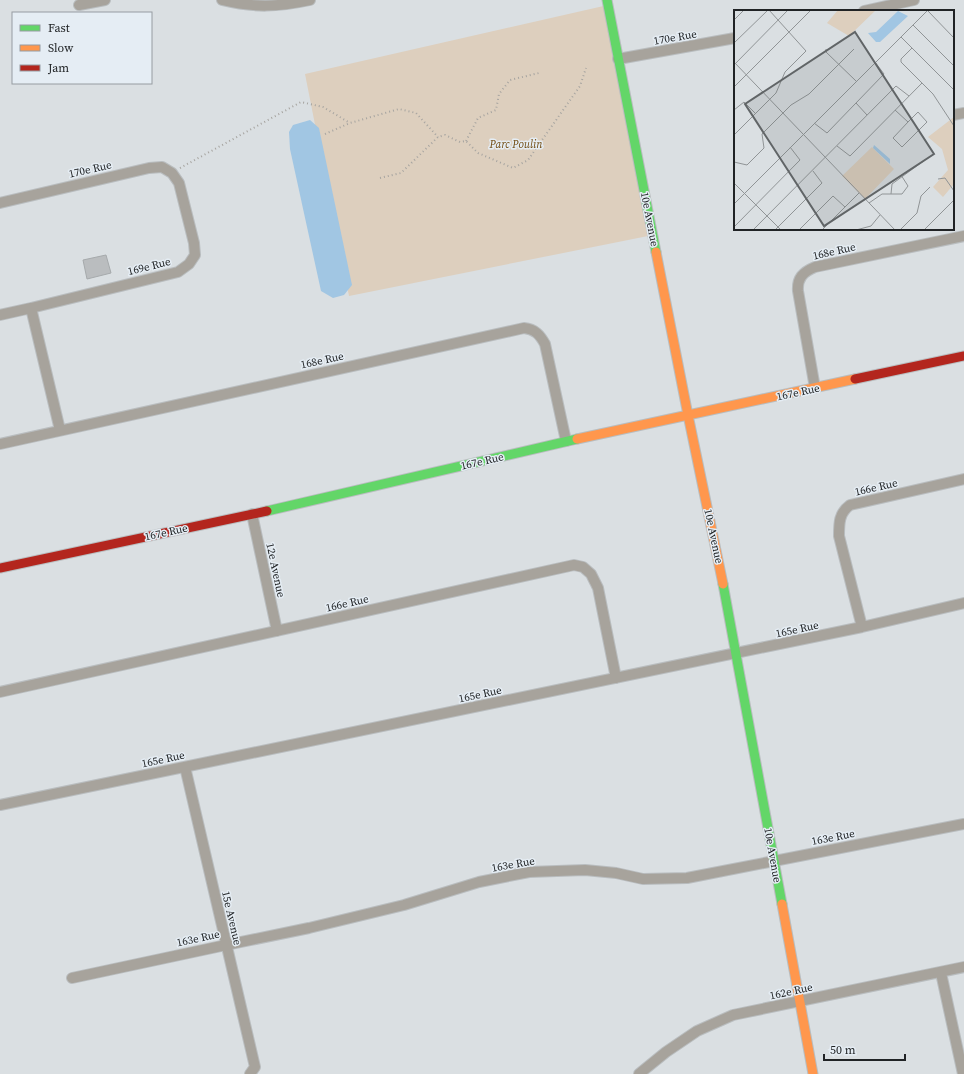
<svg xmlns="http://www.w3.org/2000/svg" width="964" height="1074" font-family="'Source Serif 4',serif">
  <style>
    .green { fill: #ddcfbe }
    .water { fill: #a1c6e3 }
    .building { fill: #babdbf; stroke: #a6aaac }
    .lines { fill: none; stroke-linecap: round; stroke-linejoin: round }
    .street-casing { stroke: #b9bdbf; stroke-width: 12 }
    .fast-casing { stroke: #b9bdbf; stroke-width: 11 }
    .slow-casing { stroke: #b9bdbf; stroke-width: 11 }
    .jam-casing { stroke: #b9bdbf; stroke-width: 11 }
    .path { stroke: #a6a4a0; stroke-width: 2; stroke-dasharray: 1 3; stroke-linecap: butt }
    .street { stroke: #a7a39c; stroke-width: 10 }
    .fast { stroke: #63d668; stroke-width: 9 }
    .slow { stroke: #ff974d; stroke-width: 9 }
    .jam { stroke: #b3261e; stroke-width: 9 }
    .labels { text-anchor: middle; stroke-width: 3; stroke-linejoin: round; paint-order: stroke }
    .street-label { font-size: 11px; fill: #202325; stroke: #e5edf4 }
    .park-label { font-size: 11px; font-style: italic; fill: #70490d; stroke: #e5edf4 }
    .inset-road { fill: none; stroke: #909496; stroke-width: 1 }
    .view { fill: #616567; fill-opacity: 0.15; stroke: #616567; stroke-width: 2 }
    .inset-edge { fill: none; stroke: #202325; stroke-width: 2 }
  </style>
  <rect width="100%" height="100%" fill="#dadfe2"/>
  <!-- green -->
  <path class="green" d="M608,5L653,235L349,296L305,74Z"/>
  <!-- water -->
  <path class="water" d="M310,120L319,128L352,285L344,295L333,298L321,291L290,149L289,132L293,125Z"/>
  <!-- building -->
  <path class="building" d="M106,255L111,273L87,279L83,260Z"/>
  <g class="lines">
    <!-- street casing -->
    <g class="street-casing">
      <path id="street" d="M222,0C255,8 277,7 310,0
        M79,5L105,0
        M864,11L914,0
        M618,59L735,38
        M953,115L964,113
        M0,203L149,168L162,167L172,173L179,183L194,243L195,255L189,264L178,272L31,308L60,430
        M0,315L31,308
        M815,388L798,291C797,278 803,272 815,267L964,236
        M0,444L524,328C535,329 540,335 545,344L566,441
        M252,514L277,631
        M862,627L839,536C839,523 839,513 850,505L964,479
        M0,692L574,565L583,567L591,574L598,588L616,678
        M185,767L255,1067L250,1074
        M0,805L862,627L964,603
        M941,973L963,1074
        M72,978L226,945L309,928L404,905L479,882L529,872L585,870L616,873L643,879L687,878L964,824
        M639,1074L666,1052L697,1031L733,1015L964,967"/>
    </g>
    <!-- fast casing -->
    <g class="fast-casing">
      <path id="fast" d="M607,0L656,252
        M267,511L577,439
        M723,584L782,904"/>
    </g>
    <!-- slow casing -->
    <g class="slow-casing">
      <path id="slow" d="M656,252L688,415L723,584
        M577,439L855,379
        M782,904L813,1074"/>
    </g>
    <!-- jam casing -->
    <g class="jam-casing">
      <path id="jam" d="M855,379L964,356
        M0,568L267,511"/>
    </g>
    <!-- path -->
    <path class="path" d="M325,134L350,123L399,109L416,113L438,137
      M466,141L478,118L496,110L499,94L510,80L539,73
      M180,168L301,102L323,107L350,123
      M380,178L401,173L438,137L445,135L460,142L466,141L478,153L513,168L528,160L580,86L586,68"/>
    <!-- street -->
    <use href="#street" class="street"/>
    <!-- fast -->
    <use href="#fast" class="fast"/>
    <!-- slow -->
    <use href="#slow" class="slow"/>
    <!-- jam -->
    <use href="#jam" class="jam"/>
  </g>
  <g class="labels">
    <!-- street labels -->
    <g class="street-label">
      <text transform="translate(675 37) rotate(-10)" y="4">170e Rue</text>
      <text transform="translate(90 169) rotate(-13)" y="4">170e Rue</text>
      <text transform="translate(650 219) rotate(79)" y="4">10e Avenue</text>
      <text transform="translate(834 251) rotate(-13)" y="4">168e Rue</text>
      <text transform="translate(149 266) rotate(-14)" y="4">169e Rue</text>
      <text transform="translate(322 360) rotate(-12)" y="4">168e Rue</text>
      <text transform="translate(798 392) rotate(-12)" y="4">167e Rue</text>
      <text transform="translate(482 461) rotate(-13)" y="4">167e Rue</text>
      <text transform="translate(876 487) rotate(-13)" y="4">166e Rue</text>
      <text transform="translate(166 532) rotate(-12)" y="4">167e Rue</text>
      <text transform="translate(714 536) rotate(78)" y="4">10e Avenue</text>
      <text transform="translate(276 570) rotate(78)" y="4">12e Avenue</text>
      <text transform="translate(347 603) rotate(-13)" y="4">166e Rue</text>
      <text transform="translate(797 629) rotate(-12)" y="4">165e Rue</text>
      <text transform="translate(480 694) rotate(-12)" y="4">165e Rue</text>
      <text transform="translate(163 759) rotate(-12)" y="4">165e Rue</text>
      <text transform="translate(833 837) rotate(-11)" y="4">163e Rue</text>
      <text transform="translate(773 855) rotate(80)" y="4">10e Avenue</text>
      <text transform="translate(513 864) rotate(-10)" y="4">163e Rue</text>
      <text transform="translate(232 918) rotate(77)" y="4">15e Avenue</text>
      <text transform="translate(198 938) rotate(-12)" y="4">163e Rue</text>
      <text transform="translate(791 991) rotate(-12)" y="4">162e Rue</text>
    </g>
    <!-- park labels -->
    <g class="park-label">
      <text x="516" y="148">Parc Poulin</text>
    </g>
  </g>
  <!-- overview -->
  <g transform="translate(734 10)">
    <rect width="220" height="220" fill="#dadfe2"/>
    <path d="M104,0H142L115,26L93,13ZM220,107V174L209,187L199,177L214,160L208,139L194,127ZM138,137L160,159L131,189L108,166Z" fill="#ddcfbe"/>
    <path d="M164,1L174,6L146,32H142L134,23L142,22ZM140,135L156,149V154L139,138Z" fill="#a1c6e3"/>
    <path class="inset-road" d="M194,1L220,28M0,10L10,0M179,15L220,56M167,27L220,80M0,33L34,0M178,38L167,49V52L199,84L220,116M92,39V42L122,71M0,52L161,220M0,55L54,0M0,77L77,0M122,93L133,105M0,100L10,92L21,103M161,100L174,112L159,128L168,137L193,112L184,102L174,112M80,113L93,123L150,64L141,52M0,125L42,83L51,62L72,41L35,0M103,136L116,146L188,73M0,152L13,155L30,138L28,124L57,95L75,84L120,39M204,169L211,168L220,181M0,173L47,220M157,184L158,174L191,150M135,193L148,184H168L174,176L167,165M0,194L194,0M0,217L66,150L56,137M19,220L162,76L175,86M41,220L88,173L79,161M65,220L99,186L111,197M88,220L125,183M122,220L137,216L146,205M166,220L183,203L187,186L196,177M190,220L220,190"/>
    <path class="view" d="M121,22L200,144L90,216L11,94Z"/>
    <rect width="220" height="220" class="inset-edge"/>
  </g>
  <!-- legend -->
  <rect x="12" y="12" width="140" height="72" fill="#e5edf4" stroke="#969ca1"/>
  <rect x="20" y="25" width="20" height="6" fill="#63d668" stroke="#969ca1"/>
  <text x="48" y="32" font-size="12" fill="#202325">Fast</text>
  <rect x="20" y="45" width="20" height="6" fill="#ff974d" stroke="#969ca1"/>
  <text x="48" y="52" font-size="12" fill="#202325">Slow</text>
  <rect x="20" y="65" width="20" height="6" fill="#b3261e" stroke="#969ca1"/>
  <text x="48" y="72" font-size="12" fill="#202325">Jam</text>
  <!-- scale -->
  <path d="M824 1054v6h81v-6" fill="none" stroke="#202325" stroke-width="2"/>
  <text x="830" y="1054" font-size="12" fill="#202325" stroke="#e5edf4" stroke-width="3" paint-order="stroke">50 m</text>
</svg>
